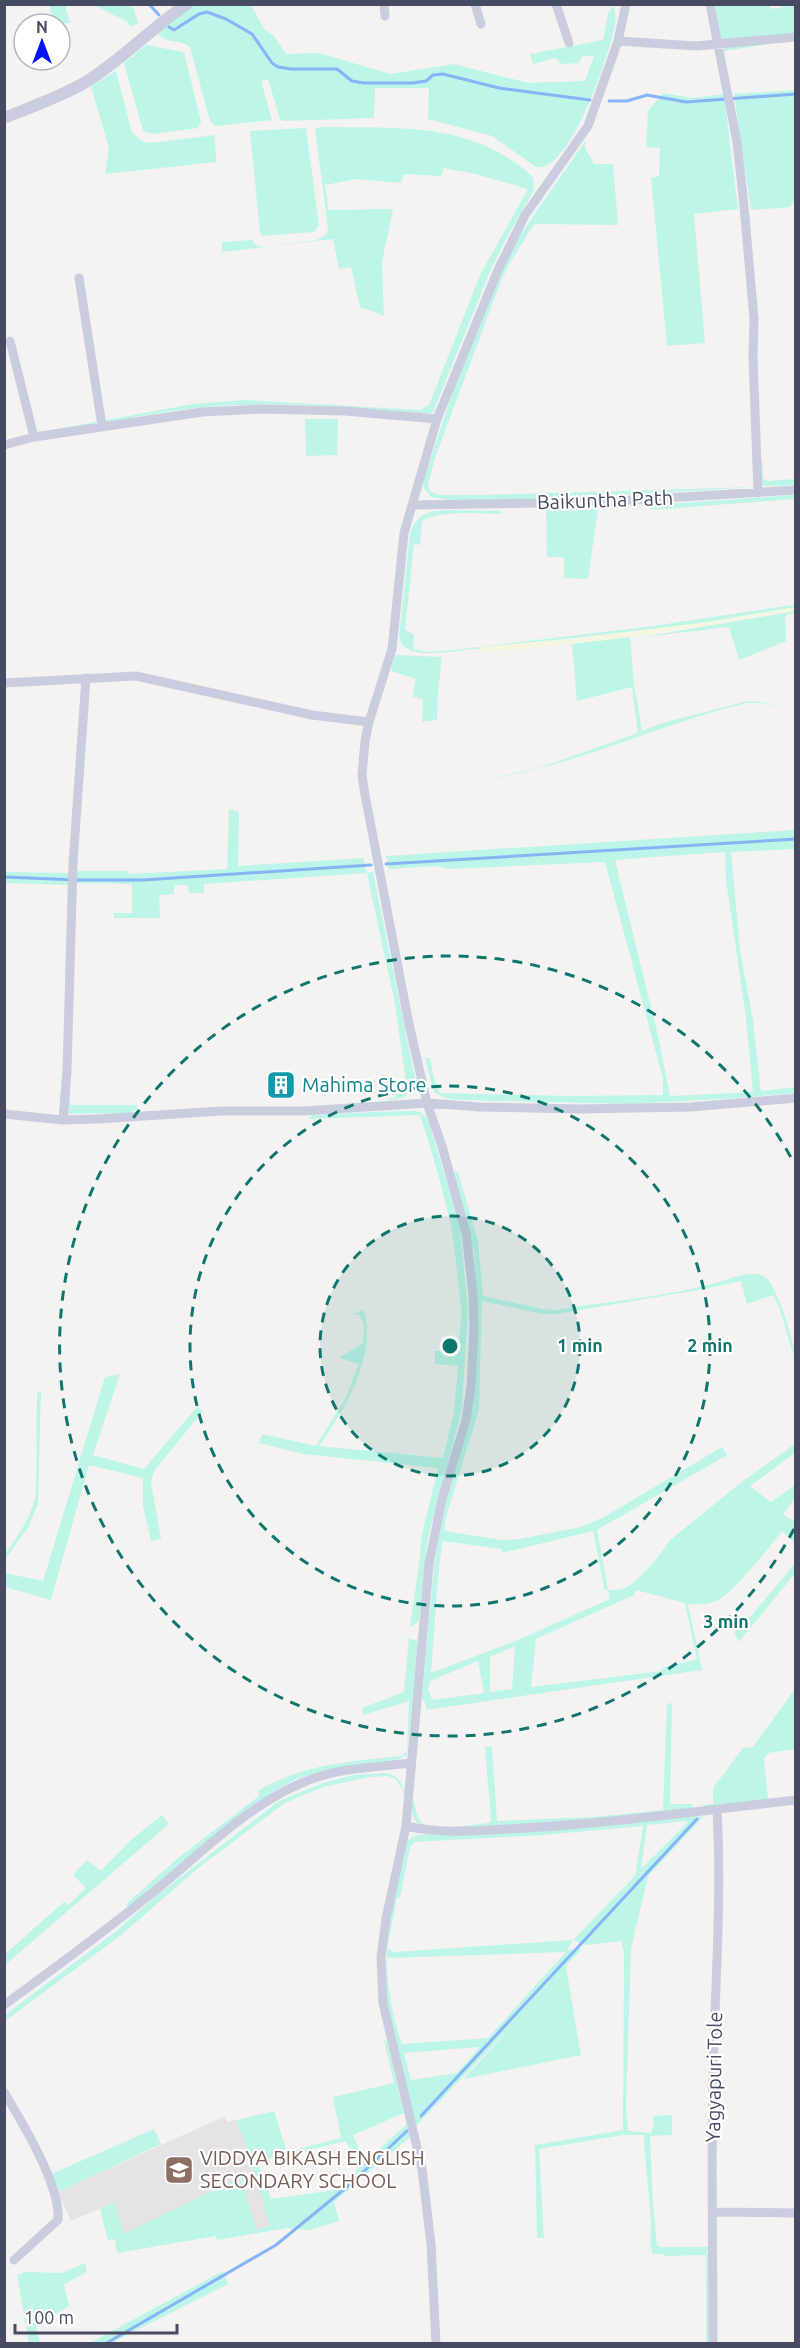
<svg xmlns="http://www.w3.org/2000/svg" width="800" height="2348" font-family="Ubuntu,sans-serif">
  <style>
    .education { fill: #e5e3e4 }
    .green { fill: #bdf5e8; fill-rule: evenodd }
    .sand { fill: #f5f6e2 }
    .lines { fill: none; stroke-linecap: round; stroke-linejoin: round }
    .stream { stroke: #85b4f7; stroke-width: 3 }
    .minor { stroke: #cacddd; stroke-width: 9 }
    .tertiary { stroke: #cacddd; stroke-width: 12 }
    .ring { fill: none; stroke: #0f766e; stroke-width: 3; stroke-dasharray: 10 8 }
    .labels { text-anchor: middle; stroke-width: 4.5; stroke-linejoin: round; paint-order: stroke }
    .street-label { font-size: 20px; fill: #474b62; stroke: #fff }
    .culture-label { font-size: 20px; fill: #0d838f; stroke: #fff; text-anchor: start }
    .education-label { font-size: 20px; fill: #785e54; stroke: #fff; text-anchor: start }
    .centre { fill: #0f766e; stroke: #fff; stroke-width: 3 }
    .ring-label { font-size: 18px; text-anchor: middle; font-weight: bold; fill: #0f766e; stroke: #fff; stroke-width: 4.5; stroke-linejoin: round; paint-order: stroke }
  </style>
  <rect width="100%" height="100%" fill="#f4f3f2"/>
  <!-- education -->
  <path class="education" d="M225,2116L227,2122L236,2120L247,2147L270,2226L256,2230L241,2177L123,2235L115,2202L71,2221L58,2192Z"/>
  <!-- green -->
  <path class="green" d="M49,5H65L70,23L55,24Z
    M93,5H129L134,9L138,23L132,27L126,21Z
    M193,5H251L264,29L274,36L286,54L319,53L390,74L454,64L528,83L585,81L594,56H582L579,63L562,64L555,58L533,64L530,54L603,40L608,14L614,5C615,11 616,17 615,24C611,50 570,175 536,167L492,136L428,119L429,88H375L374,118L283,121L280,119L268,79L261,81L272,120L216,126L210,121L190,47C181,39 168,44 159,35L160,30Z
    M715,5H770L771,9L795,5V40L724,51Z
    M146,45L184,52L201,122L198,128L153,134L143,131L124,63Z
    M116,71L132,133L143,142L151,143L215,135L216,162L105,174L109,148L91,86Z
    M795,90V199L790,207L751,210L734,94Z
    M663,93L692,98L724,94L738,209L694,214L705,343L667,346L651,178L659,176L660,148L646,147L648,111Z
    M320,127C383,128 453,122 508,158C517,164 527,170 533,178L534,190L508,235L491,269L433,412L429,414C367,408 305,403 242,405C180,406 118,421 57,431V429L193,404L243,400L420,410L429,405L480,275L528,189L475,174L444,168L441,176L404,174L401,183L357,179L325,185L329,210L393,209L382,262L384,316L360,307L351,267L339,269L333,239L222,252V242L252,240L255,244L263,247L317,240L327,234L328,228L315,129Z
    M306,128L319,225L314,232L262,236L260,232L250,131Z
    M586,140L585,148L594,164H613L618,225L534,224L511,261L501,281L436,455L428,484L430,491L438,495H480L754,487L573,498L456,501L431,497L423,487L424,479L452,394L499,276L516,241Z
    M305,419H338L337,455L306,456Z
    M758,460H762L763,479L768,481L795,479V485L765,486L761,482Z
    M795,495V499L651,510V505Z
    M598,508L588,579L564,578V557H547L546,510Z
    M448,510L501,511V514C480,514 438,510 422,521L420,545L414,544L405,630L414,634L413,649L427,652L454,650L653,626L785,606L795,605V607L708,622L585,637L439,653C423,653 404,655 399,637L410,534C417,513 429,511 448,510Z
    M795,611V613L787,614L785,618L786,641L739,660L729,627L643,637Z
    M630,637L634,684L642,731L662,723L748,701L760,702L795,711L760,703H747C661,723 581,764 493,778L542,767L638,733L632,687L577,701L572,644Z
    M395,655L442,657L438,692L437,720L422,722L423,699L413,697L416,679L391,671Z
    M229,809L239,812L238,866L363,858L367,873L373,872L415,1078C413,1095 404,1099 388,1100V1098H395V1094H402V1088L407,1087L394,999L367,873L204,884V893H189L188,885H174V894L159,895L160,918H114V913H132V884L77,883L72,968L70,1105H138L137,1109L130,1113L59,1114C66,1038 64,962 69,885L5,883V872L68,873L70,871H128V874L227,869Z
    M795,830V849L731,852L740,950L753,1020L761,1091L795,1087V1093L736,1098L631,1104L461,1100L445,1098L434,1092L425,1058H430L435,1082L440,1093L569,1096L663,1095V1079L605,862L448,869L436,866L389,869L386,856ZM725,852L726,880L746,1018L753,1092L670,1096L659,1040L615,860Z
    M371,1112L414,1111L420,1112L428,1119L460,1227L468,1310L462,1409L428,1537L419,1618L418,1622L410,1627L420,1557L421,1539L438,1468L303,1454L259,1443L262,1434L316,1446L345,1399L359,1364L339,1358L363,1343L364,1324L359,1315L353,1314L364,1310C377,1358 345,1408 319,1446L443,1458L454,1412L458,1366L435,1364V1351H460C457,1336 463,1320 461,1305C457,1280 456,1252 451,1227C443,1189 432,1152 420,1115L308,1119L312,1115Z
    M454,1171L458,1172L478,1241L483,1296L542,1309L556,1310C608,1301 665,1297 716,1283C729,1279 752,1269 765,1277C777,1284 795,1344 795,1358C786,1337 784,1314 773,1295L747,1304L741,1281L704,1289L556,1314H542L482,1301L479,1409L446,1517L444,1531L501,1540L519,1539L581,1527L604,1517L722,1447L727,1455L597,1530L608,1590C612,1590 618,1590 622,1589C636,1586 662,1553 669,1541L743,1481L795,1444V1453L750,1486L771,1502L795,1485V1498L783,1514L793,1521L795,1519V1543L782,1531C769,1547 733,1594 716,1601C707,1605 697,1604 688,1604L702,1670L426,1710V1704L422,1698L434,1566L447,1496L470,1420L477,1334L474,1254ZM593,1531L605,1591L608,1590L610,1599L518,1640L431,1673L439,1566L443,1541L502,1549V1553ZM636,1590L685,1603L697,1659L662,1668V1671L531,1687L536,1639L634,1595ZM515,1646L512,1689L490,1692V1657ZM478,1661L484,1693L433,1700L428,1690L430,1681Z
    M120,1374L93,1455L144,1469L197,1407L203,1411L154,1471L151,1482L161,1539L151,1541L143,1506V1478L89,1465L51,1600L5,1587V1573L43,1581L105,1377Z
    M41,1392L38,1503L29,1526L5,1559V1554C19,1534 31,1518 36,1494L37,1393Z
    M795,1563V1573L739,1642L734,1632L752,1615Z
    M409,1638L418,1641L407,1755L399,1759L327,1770L296,1779L278,1789L230,1823L131,1906L125,1905L178,1858L259,1796L258,1791C303,1764 351,1761 402,1756L407,1751L409,1701L363,1715L362,1708L404,1692Z
    M795,1689V1749L768,1753L764,1759L768,1800L704,1807L703,1805L713,1804V1788L743,1748L753,1747Z
    M672,1703L670,1804H693L692,1808L591,1820L450,1829L420,1826L413,1817L411,1801H414C416,1808 416,1818 422,1823C434,1832 474,1824 489,1823L491,1820L485,1747L492,1746L497,1821L593,1817L663,1810L667,1704Z
    M387,1773C399,1777 404,1783 404,1796L402,1788L395,1779L388,1776L370,1777L323,1787L285,1803L197,1869L120,1936L5,2021V2015L115,1932L160,1893L279,1801L323,1783L354,1775Z
    M162,1815L169,1824L5,1965V1954L64,1902L68,1905L86,1888L73,1875L87,1860L101,1871L131,1840Z
    M694,1816L703,1817L648,1876L631,1949L626,2107L628,2131L651,2133L654,2125L653,2116L672,2115V2135L650,2136L653,2207L657,2244L660,2247H708L707,2254L710,2250L711,2343H706V2255L665,2256V2254H653C648,2244 652,2232 651,2221C649,2192 645,2164 644,2135H623L539,2149L544,2238H537L535,2145L623,2130L624,1952L621,1941L585,1945L573,1940L567,1950L582,1949L566,1966L581,2055L464,2079L516,2021L416,2126L386,1999L387,1935L407,1841C417,1831 432,1835 445,1835ZM687,1821L688,1822L641,1869L647,1825ZM643,1826L635,1876L573,1940L393,1952L387,1948L397,1898L400,1897L410,1847L414,1842L543,1835ZM566,1952L488,2038L402,2044C392,2015 387,1988 387,1958ZM480,2047L457,2073L411,2080L404,2053Z
    M384,2040L387,2041L404,2113L353,2135L365,2162L407,2124L410,2137L334,2202L339,2221L310,2230L287,2228L217,2240L216,2236L117,2253L115,2239L108,2241L100,2209L115,2202L124,2234L241,2177L256,2229L270,2226L247,2148L236,2120L274,2111L287,2152L341,2138L333,2097L394,2083ZM346,2141L358,2169L334,2190L271,2199L258,2162Z
    M154,2129L161,2144L58,2192L51,2174Z
    M85,2263L87,2272L64,2284L69,2306L36,2326L40,2343H29L17,2275L25,2272L61,2273Z
    M223,2271L228,2284L111,2343H90Z"/>
  <!-- sand -->
  <path class="sand" d="M795,607V611L655,634L572,644L481,652V647L585,637L708,622Z"/>
  <g class="lines">
    <!-- stream -->
    <path class="stream" d="M149,4L159,15
      M169,27L174,30L199,14L207,12L226,19L252,34L272,63L278,67L291,69H337L352,81L364,83H413L426,81L433,75L443,74L499,88L590,100
      M609,101H627L647,95L686,102L796,94
      M386,864L796,839
      M4,877L78,880H143L371,865
      M421,2116L697,1819
      M105,2344L276,2245L348,2186L407,2131"/>
    <!-- minor -->
    <path class="minor" d="M384,4L385,16
      M475,4L481,24
      M556,4L569,43
      M710,4L737,142L744,206L754,319L753,357L758,493
      M618,41L696,46L796,37
      M79,278L102,426
      M10,341L34,437
      M4,445L34,437L202,412L261,409L345,411L437,419
      M414,505L599,502L796,490
      M4,683L136,676L312,715L369,722
      M4,1114L63,1120L97,1119L222,1111H304L427,1103L480,1107L578,1109L691,1107L796,1098
      M63,1120L67,1072L73,863L86,678
      M406,1826C445,1835 484,1830 524,1828C615,1823 705,1810 796,1800
      M4,2005C56,1967 107,1930 157,1889C203,1852 248,1805 304,1782C336,1768 376,1767 411,1763
      M4,2092C22,2122 61,2186 58,2220L14,2260
      M713,2212L796,2213
      M436,2344L431,2244L422,2169L383,2003L381,1957L386,1919L406,1826L429,1564L442,1499L466,1420L471,1387L474,1328L473,1294L466,1233L442,1146L427,1103L409,1024L365,795L362,775L365,741L369,722L392,649L404,533L437,419L498,270L525,215L588,126L618,41L626,4
      M713,2344C713,2254 711,2164 713,2074C715,1986 722,1898 717,1810"/>
    <!-- tertiary -->
    <path class="tertiary" d="M4,118C31,107 60,97 84,83C121,61 151,28 187,4"/>
  </g>
  <!-- distance rings -->
  <circle cx="450" cy="1346" r="130" fill="#0f766e" fill-opacity=".12"/>
  <g class="ring">
    <circle cx="450" cy="1346" r="130"/>
    <circle cx="450" cy="1346" r="260"/>
    <path d="M794 1529A390 390 0 1 1 794 1163"/>
  </g>
  <!-- icons -->
  <defs>
    <g id="building-square" transform="scale(1.5)"><rect x="-9" y="-9" width="18" height="18" rx="4" fill="#0f9aa8" stroke="#fff"/><path d="M-4-6H4V6H1V3H-1V6H-4ZM-2.5-4.3h1.7v1.8h-1.7ZM.8-4.3h1.7v1.8H.8ZM-2.5-1h1.7V.8h-1.7ZM.8-1h1.7V.8H.8Z" fill="#fff"/></g>
    <g id="school-square" transform="scale(1.5)"><rect x="-9" y="-9" width="18" height="18" rx="4" fill="#8d6e63" stroke="#fff"/><path d="M0-5L7-2L0 1L-7-2ZM-4 1L0 2.5L4 1V4Q0 6-4 4Z" fill="#fff"/></g>
  </defs>
  <g fill-rule="evenodd">
    <use href="#building-square" x="281" y="1085"/>
    <use href="#school-square" x="179" y="2170"/>
  </g>
  <g class="labels">
    <!-- street labels -->
    <g class="street-label">
      <text transform="translate(605 500) rotate(-2)" y="7">Baikuntha Path</text>
      <text transform="translate(714 2077) rotate(-89)" y="7">Yagyapuri Tole</text>
    </g>
    <!-- culture labels -->
    <g class="culture-label">
      <text x="302" y="1092">Mahima Store</text>
    </g>
    <!-- education labels -->
    <g class="education-label">
      <text x="200" y="2165">VIDDYA BIKASH ENGLISH<tspan x="200" dy="23">SECONDARY SCHOOL</tspan></text>
    </g>
  </g>
  <circle cx="450" cy="1346" r="9" class="centre"/>
  <g class="ring-label">
    <text x="580" y="1352">1 min</text>
    <text x="710" y="1352">2 min</text>
    <text x="726" y="1628">3 min</text>
  </g>
  <!-- border -->
  <rect width="800" height="2348" fill="none" stroke="#474b62" stroke-width="12"/>
  <!-- north arrow -->
  <g transform="translate(42 42)"><circle r="28" fill="#ffffff" stroke="#b5b7c0" stroke-width="1.5"/>
  <path d="M0-4.5L10 22L0 15L-10 22Z" fill="#0513fb"/>
  <text y="-9" font-size="16" font-weight="bold" text-anchor="middle" fill="#474b62">N</text>
  </g>
  <!-- scale -->
  <path d="M15 2324v9h162v-9" fill="none" stroke="#474b62" stroke-width="3"/>
  <text x="24" y="2324" font-size="18" fill="#474b62" stroke="#ffffff" stroke-width="4.5" paint-order="stroke">100 m</text>
</svg>
